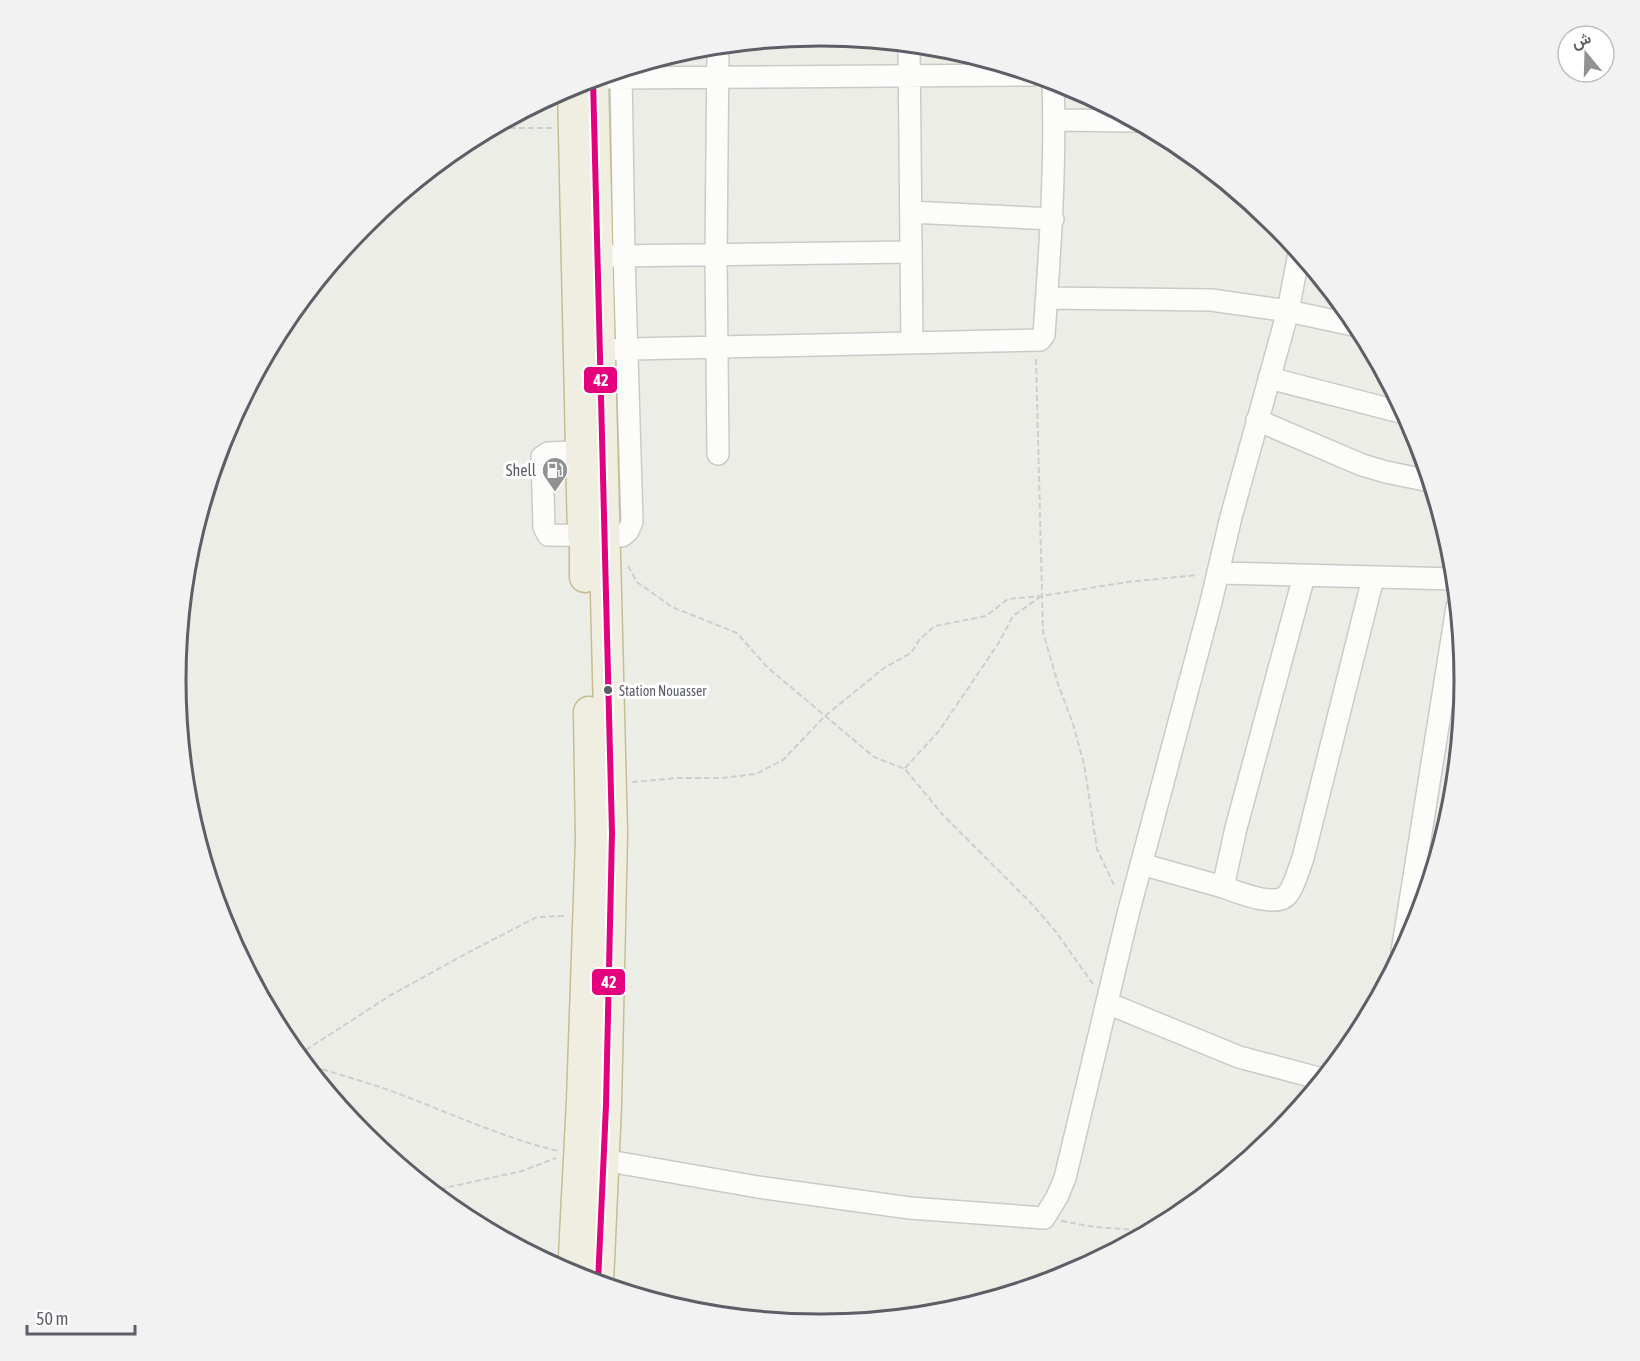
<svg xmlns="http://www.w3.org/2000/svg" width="1640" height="1361" font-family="'Asap Condensed',Vazirmatn,sans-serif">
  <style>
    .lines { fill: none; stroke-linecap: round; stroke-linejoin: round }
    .minor-casing { stroke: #c9cbc9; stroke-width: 24 }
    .highway-casing { stroke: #c5bd93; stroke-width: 33 }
    .path { stroke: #cbcfcd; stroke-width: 2; stroke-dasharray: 6 3; stroke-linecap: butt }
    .minor { stroke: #fcfcfb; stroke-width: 21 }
    .highway { stroke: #f0eee1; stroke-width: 30 }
    .bus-1-casing { stroke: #fff; stroke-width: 10 }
    .bus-1 { stroke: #e5007d; stroke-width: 6 }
    .bus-dot { fill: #5c5f66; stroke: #fff; stroke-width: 2 }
    .labels { text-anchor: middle; stroke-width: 6; stroke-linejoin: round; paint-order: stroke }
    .bus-label { font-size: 14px; fill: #5c5f66; stroke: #fff; text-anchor: start }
    .poi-label { font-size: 16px; fill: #5c5f66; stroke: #fff; text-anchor: end }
    .rim { fill: none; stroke: #5c5f66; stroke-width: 3 }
    .line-badge { stroke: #fff; stroke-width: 2 }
    .badge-label { font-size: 16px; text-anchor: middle; font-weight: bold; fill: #fff }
  </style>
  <rect width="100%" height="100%" fill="#edede7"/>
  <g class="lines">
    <!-- minor casing -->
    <g class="minor-casing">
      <path id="minor" d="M909,45L912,343
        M607,78L1032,75
        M1055,120L1134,121
        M911,212L1053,219
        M612,256L911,252
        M1047,298L1211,300L1288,311L1358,326
        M588,350L1040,340L1044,335C1050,250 1056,166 1053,81
        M1269,378L1404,413
        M1257,420L1362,465L1386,472L1430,481
        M594,451L548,453L542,457L544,527L548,535L622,536L628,531L632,522L624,256L621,71
        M718,454L716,255L718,46
        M1219,573L1455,579
        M1304,576L1236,828L1223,887C1237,892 1278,909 1288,894C1295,885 1299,868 1303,858L1373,578
        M1141,864L1223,887
        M1402,952L1457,607
        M1107,1003L1239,1057L1322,1079
        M603,1160L758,1187L910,1208L1044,1218L1057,1197L1065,1178L1128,914L1211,602L1231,517L1288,311L1299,253"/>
    </g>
    <!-- highway casing -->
    <g class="highway-casing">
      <path id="highway" d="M593,79L612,833L606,1105L598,1283
        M573,88L583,536L585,543V577
        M573,1276L582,1100L591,840L589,712"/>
    </g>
    <!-- path -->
    <path class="path" d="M432,170L498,128H552
      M1036,359L1043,632L1058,684L1073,724L1084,764L1097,849L1115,887
      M628,566L637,582L672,607L737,633L767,667L874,757L905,769L943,815L1031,903L1056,932L1093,984
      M905,768L939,731L998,644L1013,616L1040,597
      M632,782L678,778H722L756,774L783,760L825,716L884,668L911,653L920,639L935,626L986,616L1008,599L1042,596L1127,582L1198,575
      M298,1055L391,995L469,952L537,917L565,916
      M305,1064C330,1072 356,1079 380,1087C440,1108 496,1136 558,1151
      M431,1191L522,1171L556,1158
      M1061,1221L1095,1227L1151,1231"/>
    <!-- minor -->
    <use href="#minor" class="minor"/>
    <!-- highway -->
    <use href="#highway" class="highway"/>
    <!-- bus-1 casing -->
    <g class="bus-1-casing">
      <path id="bus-1" d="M593,79L612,833L606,1105L598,1283"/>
    </g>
    <!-- bus-1 -->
    <use href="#bus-1" class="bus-1"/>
  </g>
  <!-- icons -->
  <defs>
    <g id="fuel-pin" transform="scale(1.35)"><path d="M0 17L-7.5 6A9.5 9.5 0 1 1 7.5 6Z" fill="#8f9193" stroke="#fff"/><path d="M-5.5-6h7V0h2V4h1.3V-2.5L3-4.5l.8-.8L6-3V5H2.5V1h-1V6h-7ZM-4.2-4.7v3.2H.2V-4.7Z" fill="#fff"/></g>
  </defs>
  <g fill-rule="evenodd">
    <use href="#fuel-pin" x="555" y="470"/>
  </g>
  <!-- markers -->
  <circle class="bus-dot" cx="608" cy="690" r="5"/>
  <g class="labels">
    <!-- bus labels -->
    <g class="bus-label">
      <text x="619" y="696">Station Nouasser</text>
    </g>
    <!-- poi labels -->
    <g class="poi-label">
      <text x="536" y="476">Shell</text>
    </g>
  </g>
  <!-- crop -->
  <path d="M0 0H1640V1361H0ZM186 680a634 634 0 1 1 1268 0a634 634 0 1 1-1268 0Z" fill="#f2f2f3" fill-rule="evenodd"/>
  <path class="rim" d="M186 680a634 634 0 1 1 1268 0a634 634 0 1 1-1268 0Z"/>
  <g class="line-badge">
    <rect x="583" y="366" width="35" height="28" rx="6" fill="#e5007d"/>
    <rect x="591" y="968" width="35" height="28" rx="6" fill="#e5007d"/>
  </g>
  <g class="badge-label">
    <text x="601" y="386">42</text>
    <text x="609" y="988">42</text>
  </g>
  <!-- north arrow -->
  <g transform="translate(1586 54) rotate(341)"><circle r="28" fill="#ffffff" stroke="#bebfc2" stroke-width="1.5"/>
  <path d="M0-4.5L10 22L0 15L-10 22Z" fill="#8f9193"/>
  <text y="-9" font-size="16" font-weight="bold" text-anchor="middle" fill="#5c5f66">ش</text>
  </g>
  <!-- scale -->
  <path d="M27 1325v9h108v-9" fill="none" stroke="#5c5f66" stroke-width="3"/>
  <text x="36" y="1325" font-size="18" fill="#5c5f66" stroke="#ffffff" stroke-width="4.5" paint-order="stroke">50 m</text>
</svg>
